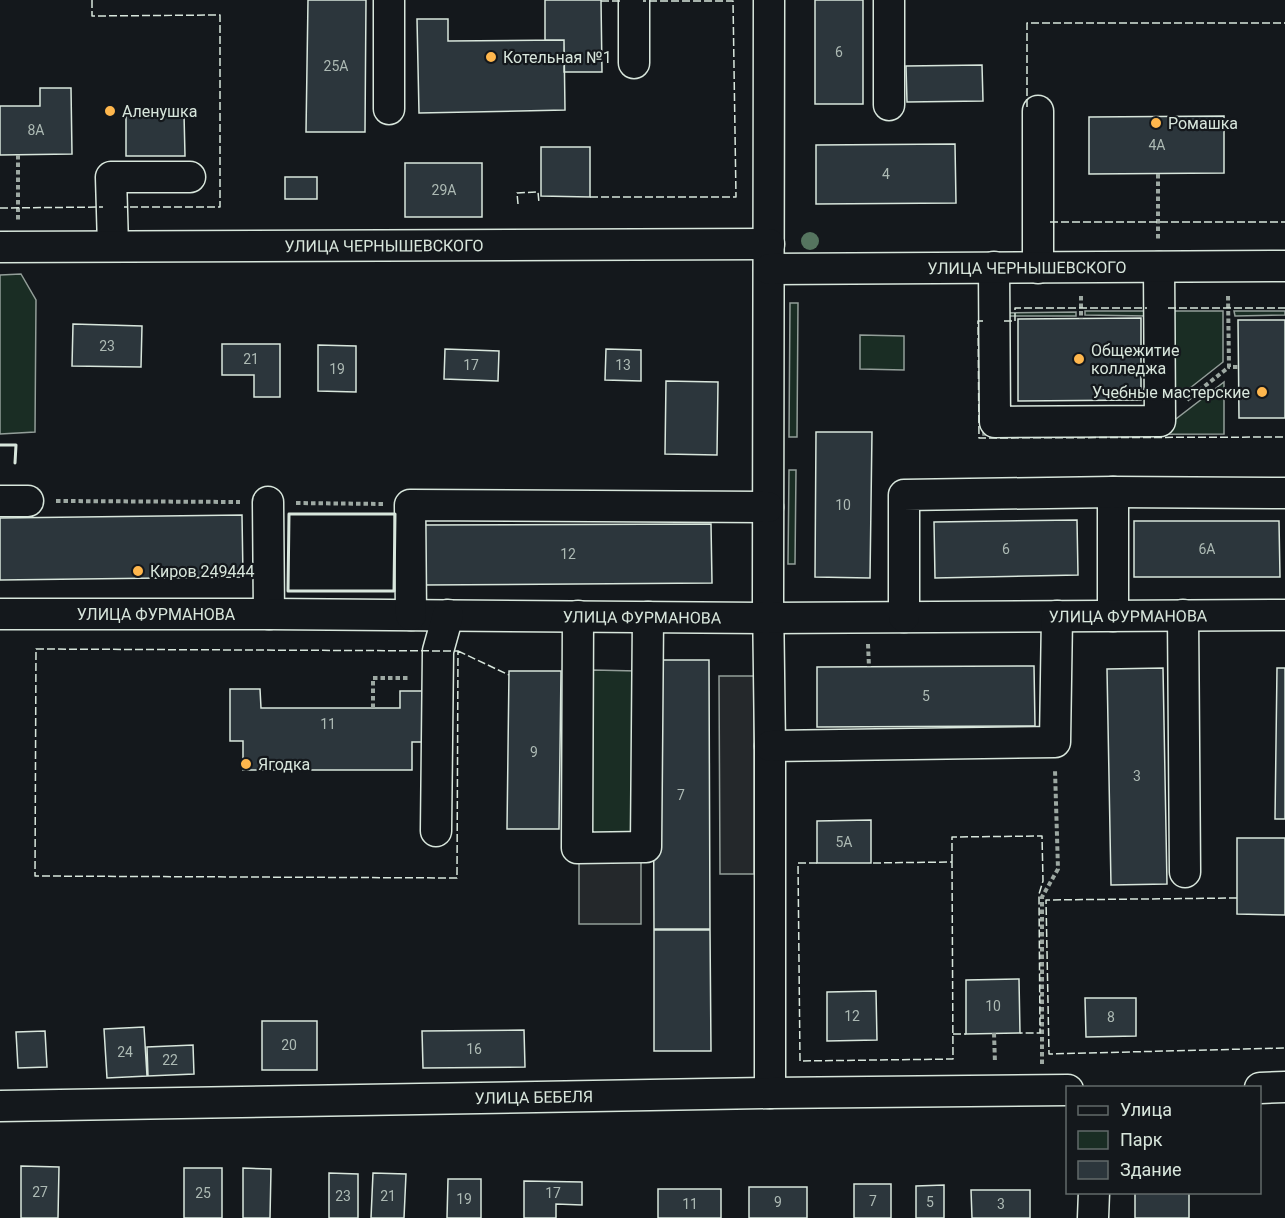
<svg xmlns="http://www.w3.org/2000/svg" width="1285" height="1218" font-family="Roboto,sans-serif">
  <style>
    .green { fill: #1a2d24; stroke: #939e99; stroke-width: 1.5 }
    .parking { fill: #24282b; stroke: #939e99; stroke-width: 1.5 }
    .building { fill: #2c363c; stroke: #d8e6dc; stroke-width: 1.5 }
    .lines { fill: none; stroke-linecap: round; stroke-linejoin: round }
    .minor-casing { stroke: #d8e6dc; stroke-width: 33 }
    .path { stroke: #9da8a2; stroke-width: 4; stroke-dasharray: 4.5 3; stroke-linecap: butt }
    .minor { stroke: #14181c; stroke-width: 30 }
    .fence { stroke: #d8e6dc; stroke-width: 1.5; stroke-dasharray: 8 3; stroke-linecap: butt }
    .wall { stroke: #d8e6dc; stroke-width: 3 }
    .tree { fill: #55745f }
    .poi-dot { fill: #ffb74d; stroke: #14181c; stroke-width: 2 }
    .labels { text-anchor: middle; stroke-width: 4.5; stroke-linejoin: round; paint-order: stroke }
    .number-label { font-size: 14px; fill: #adbab4 }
    .poi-label { font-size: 16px; fill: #d8e6dc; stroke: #14181c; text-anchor: start }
    .street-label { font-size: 16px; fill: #d8e6dc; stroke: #14181c }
  </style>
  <rect width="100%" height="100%" fill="#14181c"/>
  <!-- green -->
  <path class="green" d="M21,274L36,300L35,432L0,434V275Z
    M790,303H798L797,437H789Z
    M1085,311H1151L1152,416L1005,417L1004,313L1076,312V316H1008L1009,412L1147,411L1146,316L1085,315Z
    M1165,311H1223V362L1166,407Z
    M1234,311H1285V315L1235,316Z
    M982,324L991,425H1168L1224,382V434L983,435Z
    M860,335L904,336V370L860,369Z
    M789,470H796L795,564H788Z
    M593,670L637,671L636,840H592Z"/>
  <!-- parking -->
  <path class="parking" d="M719,676H754V874H720Z
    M579,857H641V924H579Z"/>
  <!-- building -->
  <path class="building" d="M308,0H366L365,132H306Z
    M545,0H601L602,72H564V40H545Z
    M815,0H863V104H815Z
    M417,19H448V41L564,40L565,110L419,113Z
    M982,65L983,101L907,102L906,66Z
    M40,88H71L72,154L0,155V106H40Z
    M184,114L185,156H126V115Z
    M1224,116V173L1089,174V117Z
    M955,144L956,203L816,204V145Z
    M541,147H590V197L541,196Z
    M405,163H482V217H405Z
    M285,177H317V199H285Z
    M1141,318V400L1018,401V319Z
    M1238,320H1285V418H1239Z
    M73,324L142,326L141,367L72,366Z
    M222,344H280V397H254V375H222Z
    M318,345L356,346V392L318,391Z
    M445,349L499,351L498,381L444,379Z
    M606,349L641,350V381L605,380Z
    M666,381L718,382L717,455L665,454Z
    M816,432H872L870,578L815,577Z
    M242,515L243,577L0,580V518Z
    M1077,520L1078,575L935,578L934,522Z
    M1134,521H1279L1280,577H1134Z
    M711,524L712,583L424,585V525Z
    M653,660H709L710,929H654Z
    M1034,666L1035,726L817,727V667Z
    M1163,668L1167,884L1111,885L1107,669Z
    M1277,668H1285V819H1275Z
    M509,671H561L559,829H507Z
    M230,689H260L261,708H400V691H426V742H412V770H243V741H230Z
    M871,820V863H817V821Z
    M1237,838H1285V915L1237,914Z
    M654,930H710L711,1051H654Z
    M1019,979L1020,1033L966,1034V980Z
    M876,991L877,1040L827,1041V992Z
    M1085,998H1136V1036L1086,1037Z
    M262,1021H317V1070H262Z
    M144,1027L147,1076L107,1078L104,1029Z
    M524,1030L525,1067L423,1068L422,1031Z
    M45,1031L47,1067L18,1068L16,1032Z
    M193,1045L194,1074L148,1076L147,1047Z
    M21,1166L59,1167L58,1218H21Z
    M184,1168H222V1218H184Z
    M243,1168L271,1169L270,1218H243Z
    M329,1173L358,1174V1218H329Z
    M373,1173L406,1174L404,1218H371Z
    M448,1179H481V1218H447Z
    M524,1181L582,1182V1205L556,1204V1218H524Z
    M854,1184H891V1218H854Z
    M944,1185V1218H916V1186Z
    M749,1187H807V1218H749Z
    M658,1189H721V1218H658Z
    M971,1190H1030V1218H972Z
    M1135,1192H1189V1218H1135Z"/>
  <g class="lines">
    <!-- minor casing -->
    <g class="minor-casing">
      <g id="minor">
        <path d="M634,0V63"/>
        <path d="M769,0L768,600L770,746V1093"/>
        <path d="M889,105V0"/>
        <path d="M389,109V0"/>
        <path d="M113,246L111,177H190"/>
        <path id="s1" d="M0,247L769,244"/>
        <path d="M994,267L995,422L1160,421L1159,267"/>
        <path d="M1038,268V111"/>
        <path id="s2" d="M769,269L1285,266"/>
        <path d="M1113,492V616"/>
        <path d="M0,501H28"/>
        <path d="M268,502L269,614"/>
        <path id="s3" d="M0,614H269L768,618L1285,615"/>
        <path d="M411,615L410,505L768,507"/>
        <path d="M1183,615L1185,872"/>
        <path d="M578,616L577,848L646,847L648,617"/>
        <path d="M904,617V495L1113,492L1285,493"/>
        <path d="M770,746L1055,742L1057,616"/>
        <path d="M436,831L438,651L448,615"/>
        <path d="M1260,1088L1285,1087"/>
        <path id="s4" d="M0,1106L770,1093L1068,1090"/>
        <path d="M1093,1218L1094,1192"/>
      </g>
    </g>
    <!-- path -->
    <path class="path" d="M18,155V220
      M1158,174V239
      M1081,296V319
      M1228,296L1229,367H1238
      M1187,400L1229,367
      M56,501L240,502
      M296,503L384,504
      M868,644L869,667
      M373,708V678H410
      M994,1033L995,1063
      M1042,1064V897L1058,869L1055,770"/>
    <!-- minor -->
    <use href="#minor" class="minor"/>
    <!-- fence -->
    <path class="fence" d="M92,0V16L220,15V207H124
      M601,1H622
      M1027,107V23H1285
      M590,197H736L733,1H643
      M518,204L517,193L538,192L539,203
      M0,208L103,207
      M1050,222H1285
      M1168,308H1285
      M983,321H978L979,438L1285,437
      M1004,321H1015V308H1147
      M36,649L458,651L457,878L35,876Z
      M458,651L509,675
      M952,862V837L1042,836L1043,881L1039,894L1040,1033H1020
      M817,863H798L800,1061L953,1059L952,862L871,863
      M1237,898L1046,900L1049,1054L1285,1048
      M953,1034H966"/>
    <!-- wall -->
    <path class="wall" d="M0,445H16L15,463
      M289,514H395L394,591H288Z"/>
  </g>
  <!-- trees -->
  <circle class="tree" cx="810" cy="241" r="9"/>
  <!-- markers -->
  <g class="poi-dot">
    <circle cx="491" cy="57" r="6"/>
    <circle cx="110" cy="111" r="6"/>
    <circle cx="1156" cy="123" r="6"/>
    <circle cx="1079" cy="359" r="6"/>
    <circle cx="1262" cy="392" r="6"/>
    <circle cx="138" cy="571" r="6"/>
    <circle cx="246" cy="764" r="6"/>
  </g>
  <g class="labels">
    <!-- number labels -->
    <g class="number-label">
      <text x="839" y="57">6</text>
      <text x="336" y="71">25А</text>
      <text x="36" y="135">8А</text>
      <text x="1157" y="150">4А</text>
      <text x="886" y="179">4</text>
      <text x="444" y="195">29А</text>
      <text x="107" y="351">23</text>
      <text x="251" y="364">21</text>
      <text x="471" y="370">17</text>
      <text x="623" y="370">13</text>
      <text x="337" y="374">19</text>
      <text x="843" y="510">10</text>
      <text x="1006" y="554">6</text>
      <text x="1207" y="554">6А</text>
      <text x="568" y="559">12</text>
      <text x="926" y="701">5</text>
      <text x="328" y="729">11</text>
      <text x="534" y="757">9</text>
      <text x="1137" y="781">3</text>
      <text x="681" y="800">7</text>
      <text x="844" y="847">5А</text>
      <text x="993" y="1011">10</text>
      <text x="852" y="1021">12</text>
      <text x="1111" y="1022">8</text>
      <text x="289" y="1050">20</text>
      <text x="474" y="1054">16</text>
      <text x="125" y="1057">24</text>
      <text x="170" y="1065">22</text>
      <text x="40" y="1197">27</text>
      <text x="203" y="1198">25</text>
      <text x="553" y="1198">17</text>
      <text x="343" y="1201">23</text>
      <text x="388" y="1201">21</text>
      <text x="464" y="1204">19</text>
      <text x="873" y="1206">7</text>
      <text x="778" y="1207">9</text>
      <text x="930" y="1207">5</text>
      <text x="690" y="1209">11</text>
      <text x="1001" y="1209">3</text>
    </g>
    <!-- poi labels -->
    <g class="poi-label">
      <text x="503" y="63">Котельная №1</text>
      <text x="122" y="117">Аленушка</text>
      <text x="1168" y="129">Ромашка</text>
      <text x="1091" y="356">Общежитие<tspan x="1091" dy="18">колледжа</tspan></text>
      <text x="1250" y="398" text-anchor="end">Учебные мастерские</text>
      <text x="150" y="577">Киров 249444</text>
      <text x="258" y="770">Ягодка</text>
    </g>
    <!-- street labels -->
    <g class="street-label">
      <text dy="6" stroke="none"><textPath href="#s1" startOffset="384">УЛИЦА ЧЕРНЫШЕВСКОГО</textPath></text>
      <text dy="6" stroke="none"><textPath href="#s2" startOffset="258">УЛИЦА ЧЕРНЫШЕВСКОГО</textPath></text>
      <text dy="6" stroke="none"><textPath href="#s3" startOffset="156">УЛИЦА ФУРМАНОВА</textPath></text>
      <text dy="6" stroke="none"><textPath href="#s3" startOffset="1128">УЛИЦА ФУРМАНОВА</textPath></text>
      <text dy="6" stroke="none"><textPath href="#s3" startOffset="642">УЛИЦА ФУРМАНОВА</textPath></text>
      <text dy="6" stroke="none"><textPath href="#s4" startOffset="534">УЛИЦА БЕБЕЛЯ</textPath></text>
    </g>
  </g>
  <!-- legend -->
  <rect x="1066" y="1086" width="195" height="108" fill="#14181c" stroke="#626a69" stroke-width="1.5"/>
  <rect x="1078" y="1106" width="30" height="9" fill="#14181c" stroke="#626a69" stroke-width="1.5"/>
  <text x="1120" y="1116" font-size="18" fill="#d8e6dc">Улица</text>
  <rect x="1078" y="1131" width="30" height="18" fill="#1a2d24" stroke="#626a69" stroke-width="1.5"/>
  <text x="1120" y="1146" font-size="18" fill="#d8e6dc">Парк</text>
  <rect x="1078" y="1161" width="30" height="18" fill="#2c363c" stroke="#626a69" stroke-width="1.5"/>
  <text x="1120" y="1176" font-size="18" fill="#d8e6dc">Здание</text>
</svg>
